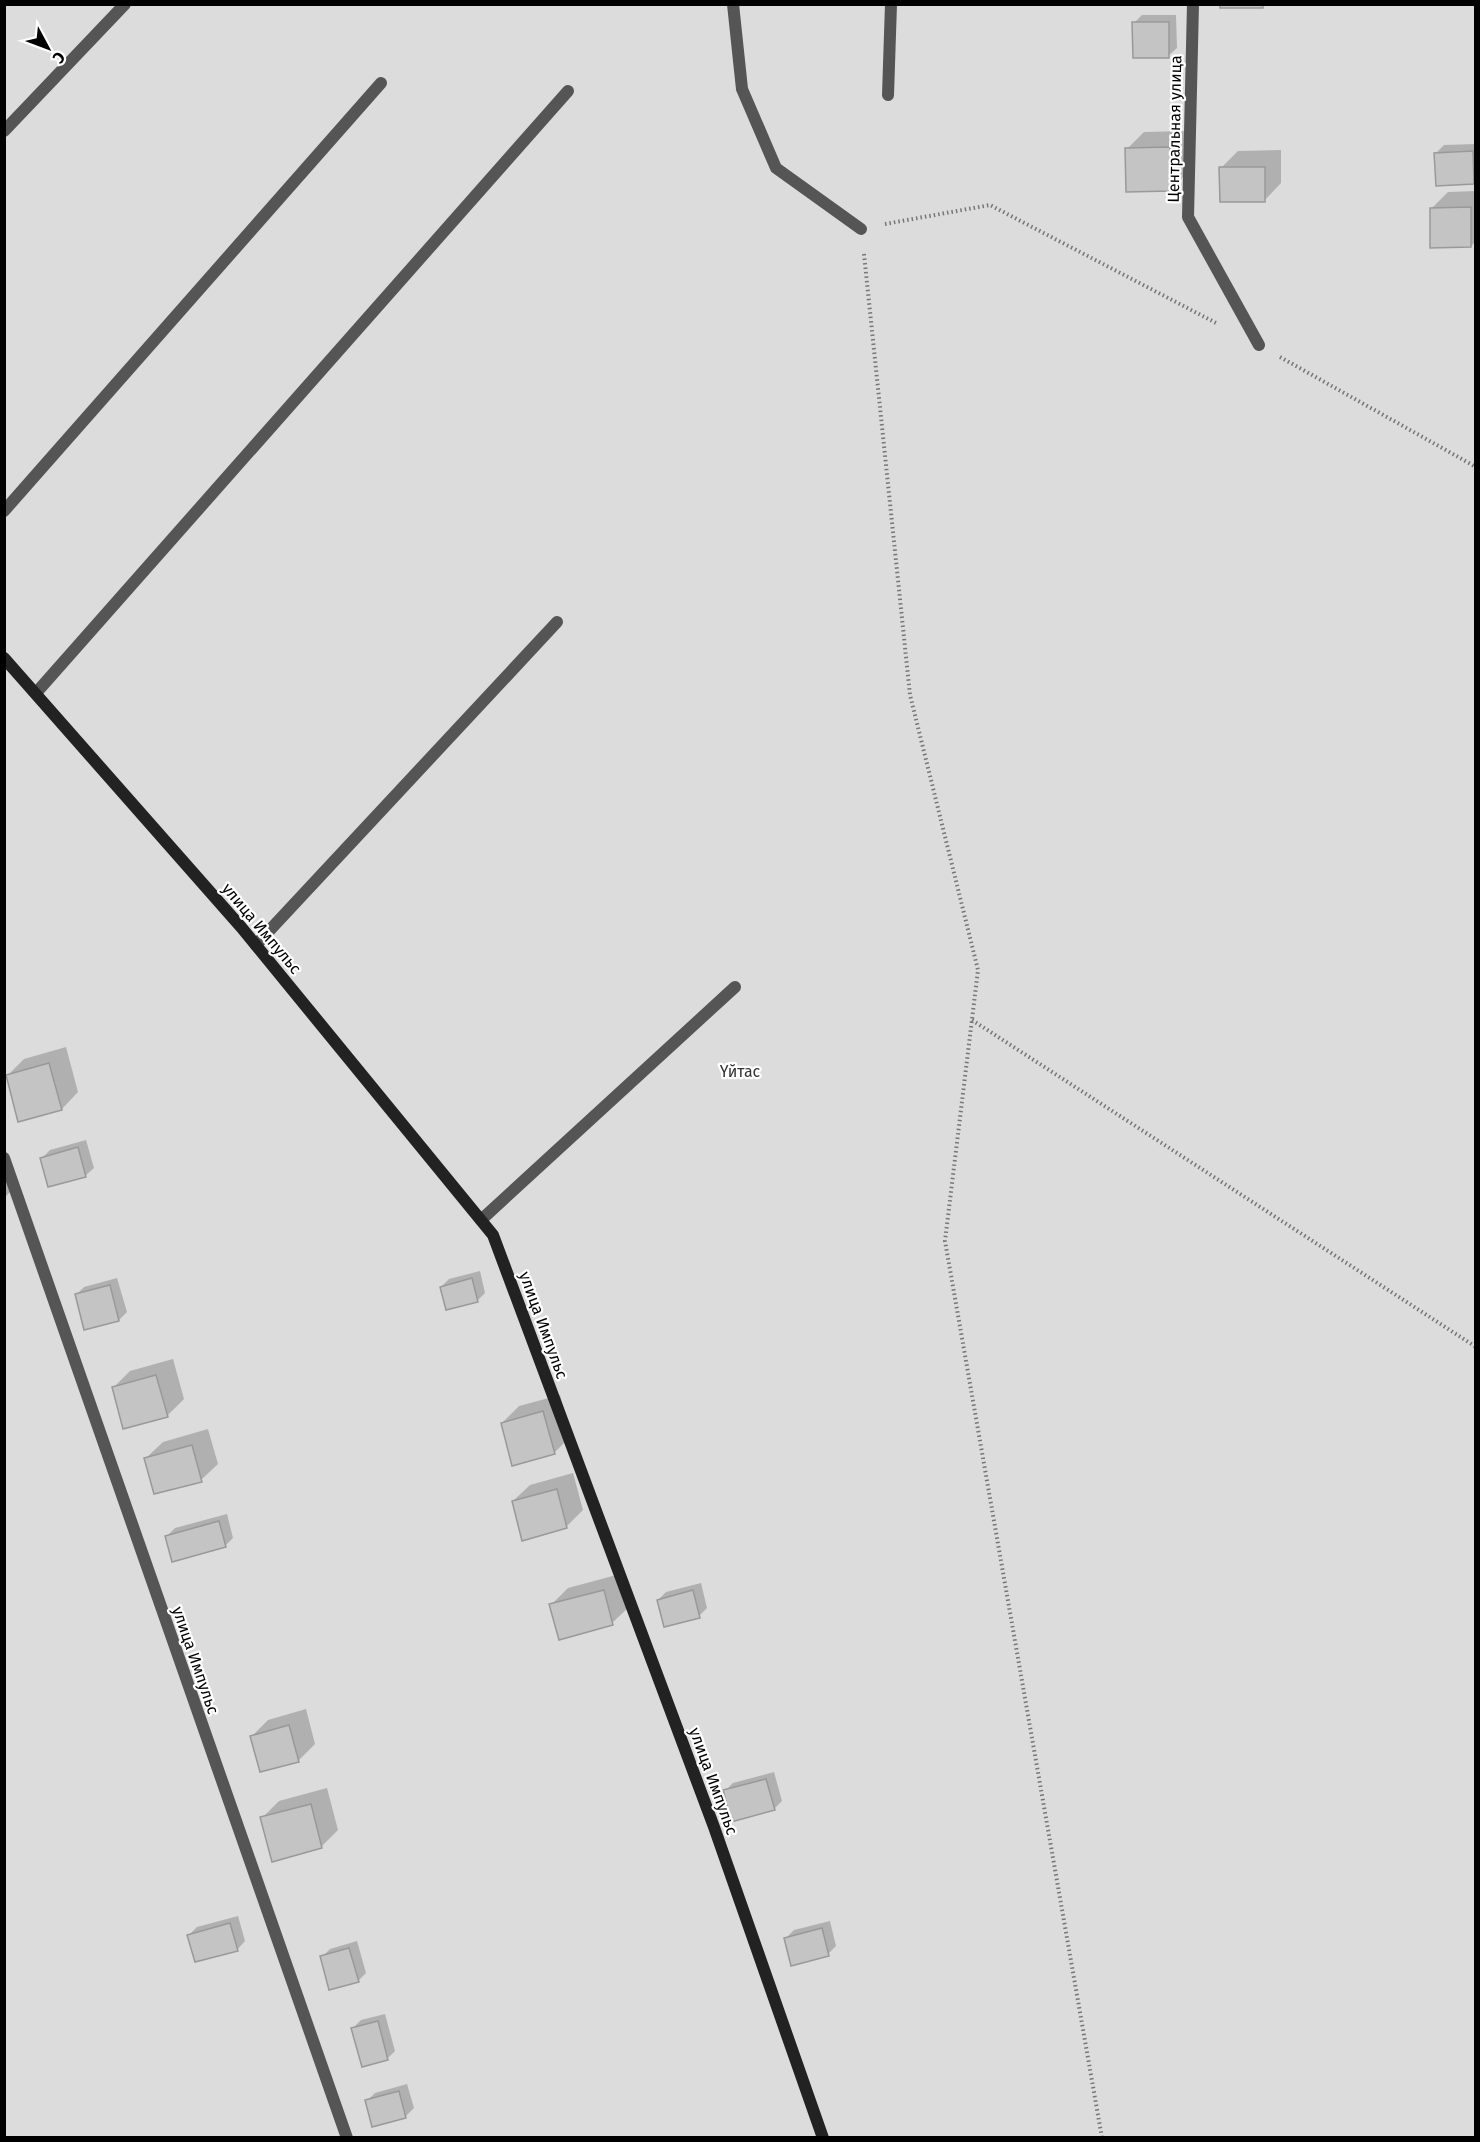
<svg xmlns="http://www.w3.org/2000/svg" width="1480" height="2142" font-family="'Fira Sans',sans-serif">
  <style>
    .green { fill: #dcdcdc }
    .shadow { fill: #0003 }
    .building { fill: #c4c4c4; stroke: #999; stroke-width: 1.5 }
    .lines { fill: none; stroke-linecap: round; stroke-linejoin: round }
    .path { stroke: #777; stroke-width: 4; stroke-dasharray: 1.5 3; stroke-linecap: butt }
    .street { stroke: #555; stroke-width: 12 }
    .secondary { stroke: #222; stroke-width: 12 }
    .labels { text-anchor: middle; stroke-width: 4.5; stroke-linejoin: round; paint-order: stroke }
    .street-label { font-size: 16px; fill: #000; stroke: #fff }
    .park-label { font-size: 16px; fill: #333; stroke: #fff }
  </style>
  <rect width="100%" height="100%" fill="#fff"/>
  <!-- green -->
  <path class="green" d="M5,5H1475V2137L5,2138Z"/>
  <!-- shadow -->
  <path class="shadow" d="M1142,15H1176L1177,48L1168,56L1134,23Z
    M1187,131V173L1170,190L1127,149L1144,132Z
    M1476,144V181L1473,183L1436,153L1444,145Z
    M1281,150V183L1265,200L1221,168L1238,151Z
    M1476,191V241L1471,246L1431,209L1448,192Z
    M66,1047L78,1092L62,1109L8,1075L24,1059Z
    M86,1140L94,1168L85,1176L42,1158L50,1150Z
    M4,1155L13,1189L4,1198Z
    M480,1271L485,1293L477,1301L441,1287L449,1279Z
    M117,1278L127,1312L119,1320L76,1295L84,1287Z
    M173,1359L184,1399L167,1416L114,1387L130,1371Z
    M560,1395L571,1436L554,1453L502,1423L519,1406Z
    M208,1429L218,1464L201,1480L146,1458L163,1442Z
    M573,1473L583,1510L566,1527L513,1501L530,1485Z
    M227,1514L233,1538L225,1546L167,1536L175,1528Z
    M620,1574L629,1607L612,1623L551,1605L568,1588Z
    M701,1583L707,1608L699,1616L658,1600L666,1592Z
    M306,1709L315,1744L299,1760L261,1771L252,1736L268,1720Z
    M774,1772L782,1801L774,1809L725,1791L733,1783Z
    M327,1788L338,1830L322,1846L274,1860L262,1818L279,1801Z
    M238,1916L245,1941L237,1950L189,1935L197,1927Z
    M830,1921L836,1946L828,1954L786,1938L794,1930Z
    M357,1941L366,1973L358,1981L322,1957L330,1949Z
    M385,2014L395,2051L387,2059L353,2028L361,2020Z
    M407,2084L414,2108L406,2116L373,2125L367,2101L375,2093Z"/>
  <!-- building -->
  <path class="building" d="M1220,4H1263V8H1220Z
    M1132,22H1169V58H1133Z
    M1170,147L1171,191L1126,192L1125,148Z
    M1473,151L1474,184L1436,186L1434,153Z
    M1219,167H1265V202H1220Z
    M1471,207V247L1430,248V208Z
    M49,1063L62,1110L18,1122L6,1075Z
    M78,1147L86,1177L48,1187L40,1158Z
    M472,1278L478,1302L446,1310L440,1287Z
    M110,1285L119,1321L84,1330L75,1294Z
    M156,1375L168,1417L123,1429L112,1387Z
    M543,1411L555,1454L512,1466L501,1423Z
    M192,1445L202,1482L154,1494L144,1458Z
    M557,1489L567,1528L522,1541L512,1501Z
    M219,1521L226,1547L172,1562L165,1536Z
    M604,1590L613,1625L559,1640L549,1604Z
    M693,1590L700,1618L664,1627L657,1600Z
    M289,1725L299,1762L260,1772L250,1736Z
    M766,1779L775,1810L731,1822L723,1790Z
    M311,1804L322,1848L272,1862L260,1817Z
    M230,1923L238,1951L195,1962L187,1935Z
    M822,1928L829,1956L791,1966L784,1938Z
    M349,1948L359,1982L329,1990L320,1956Z
    M378,2021L388,2060L362,2067L351,2028Z
    M399,2091L406,2118L372,2127L365,2100Z"/>
  <g class="lines">
    <!-- path -->
    <path class="path" d="M885,224L990,205L1218,324
      M864,254L910,695L978,970L945,1241L1102,2138
      M1280,357L1476,467
      M972,1020L1476,1347"/>
    <!-- street -->
    <path class="street" d="M733,4L742,89L776,168L861,229
      M1193,4L1188,217L1259,345
      M888,95L891,4
      M4,131L125,4
      M4,511L381,83
      M36,693L568,91
      M256,945L557,622
      M4,1158L347,2138
      M481,1220L735,987"/>
    <!-- secondary -->
    <path class="secondary" d="M4,658L241,927L493,1235L714,1827L823,2138"/>
  </g>
  <g class="labels">
    <!-- street labels -->
    <g class="street-label">
      <text transform="translate(1174 129) rotate(-89)" y="6">Центральная улица</text>
      <text transform="translate(262 928) rotate(50)" y="6">улица Импульс</text>
      <text transform="translate(544 1325) rotate(70)" y="6">улица Импульс</text>
      <text transform="translate(196 1660) rotate(71)" y="6">улица Импульс</text>
      <text transform="translate(714 1781) rotate(70)" y="6">улица Импульс</text>
    </g>
    <!-- park labels -->
    <g class="park-label">
      <text x="740" y="1077">Үйтас</text>
    </g>
  </g>
  <!-- border -->
  <rect width="1480" height="2142" fill="none" stroke="#000000" stroke-width="12"/>
  <!-- north arrow -->
  <g transform="translate(48 48) rotate(131)" stroke="#ffffff" stroke-width="4.5" paint-order="stroke">
  <path d="M0-4.5L10 22L0 15L-10 22Z" fill="#000000"/>
  <text y="-9" font-size="16" font-weight="bold" text-anchor="middle" fill="#000000">С</text>
  </g>
</svg>
